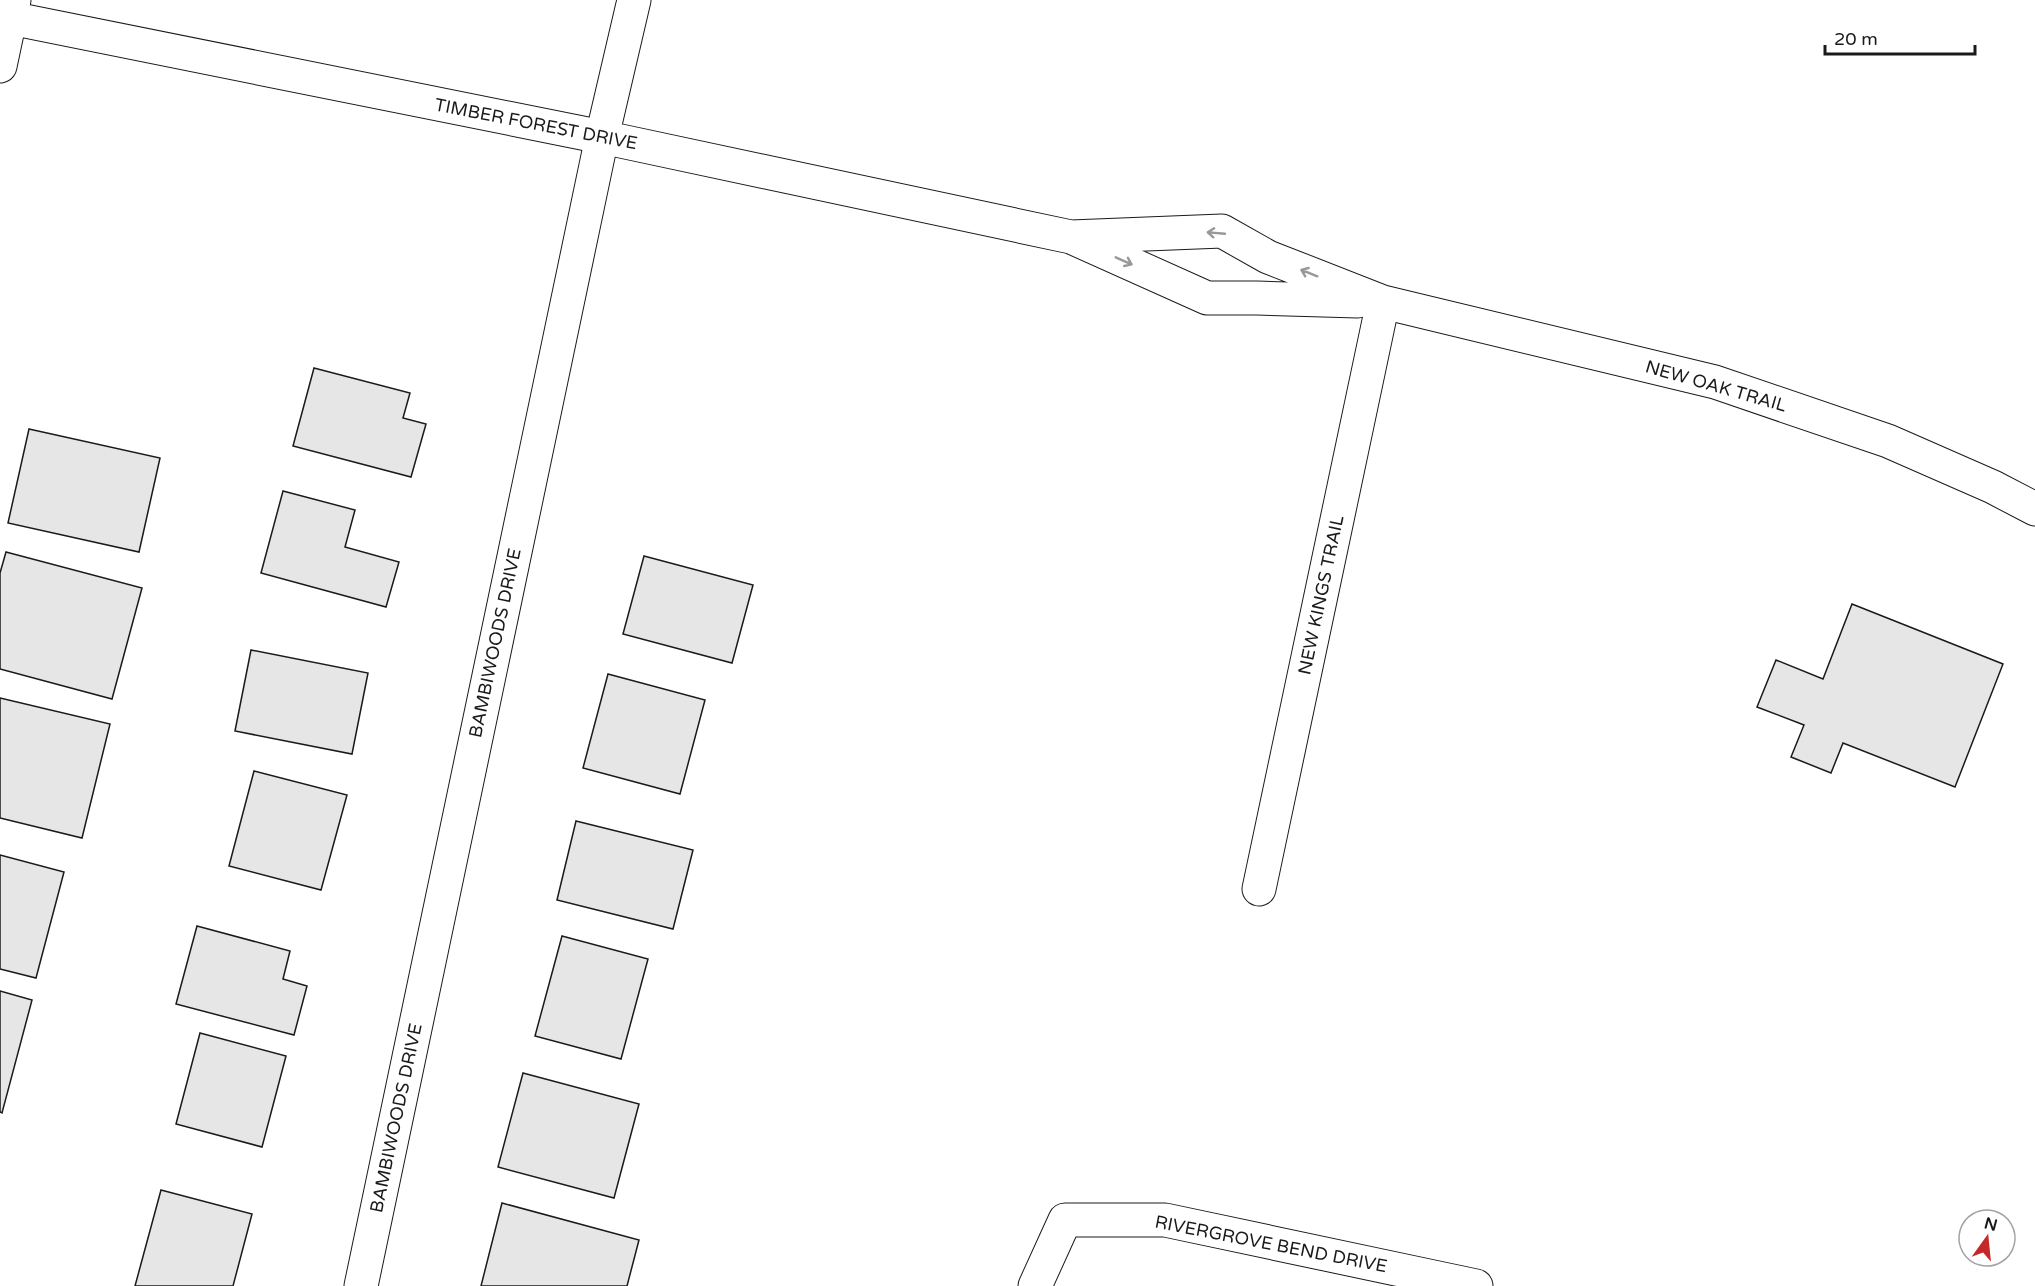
<svg xmlns="http://www.w3.org/2000/svg" width="2035" height="1286" font-family="'Varela Round',sans-serif">
  <style>
    .building { fill: #e6e6e6; stroke: #1a1a1a; stroke-width: 1.5 }
    .lines { fill: none; stroke-linecap: round; stroke-linejoin: round }
    .street-casing { stroke: #1a1a1a; stroke-width: 35 }
    .secondary-casing { stroke: #1a1a1a; stroke-width: 35 }
    .street { stroke: #fff; stroke-width: 33 }
    .secondary { stroke: #fff; stroke-width: 33 }
    .oneway { stroke: #989898 }
    .labels { text-anchor: middle; stroke-width: 4.5; stroke-linejoin: round; paint-order: stroke }
    .street-label { font-size: 18px; fill: #1a1a1a; stroke: #fff }
  </style>
  <rect width="100%" height="100%" fill="#fff"/>
  <!-- building -->
  <path class="building" d="M314,368L410,393L403,418L426,424L411,477L293,446Z
    M29,429L160,458L139,552L8,523Z
    M283,491L355,510L345,547L399,562L386,607L261,573Z
    M6,552L142,588L112,699L0,669V573Z
    M644,556L753,585L732,663L623,634Z
    M1852,604L2003,664L1955,787L1843,743L1831,773L1791,757L1804,725L1757,707L1776,660L1823,679Z
    M251,650L368,673L352,754L235,731Z
    M608,674L705,700L680,794L583,768Z
    M0,698L110,724L82,838L0,818Z
    M254,771L347,795L321,890L229,866Z
    M576,821L693,850L673,929L557,900Z
    M0,855L64,872L36,978L0,969Z
    M197,926L290,951L283,979L307,986L294,1035L176,1004Z
    M562,936L648,959L621,1059L535,1036Z
    M0,991L32,1000L2,1113L0,1112Z
    M200,1033L286,1056L262,1147L176,1124Z
    M523,1073L639,1104L614,1198L498,1167Z
    M161,1190L252,1214L233,1286H135Z
    M502,1203L639,1240L627,1286H481Z"/>
  <g class="lines">
    <!-- street casing -->
    <g class="street-casing">
      <path id="street" d="M0,66L14,0
        M602,137L1071,237L1207,298H1257L1358,301
        M1071,237L1222,231L1268,257L1383,302L1715,382L1888,441L1993,487L2035,509
        M1259,889L1383,302
        M361,1286L602,137L634,0
        M1035,1286L1065,1220H1165L1476,1286"/>
    </g>
    <!-- secondary casing -->
    <g class="secondary-casing">
      <path id="secondary" d="M0,16L602,137"/>
    </g>
    <!-- street -->
    <use href="#street" class="street"/>
    <!-- secondary -->
    <use href="#secondary" class="secondary"/>
  </g>
  <!-- one-way arrows -->
  <defs><path id="oneway-shaft" d="M-6 0H5M1.5-3L5.5 0L1.5 3" fill="none" stroke-width="1.6" stroke-linecap="round" stroke-linejoin="round" transform="scale(1.5)"/></defs>
  <g class="oneway">
    <use href="#oneway-shaft" transform="translate(1216 233) rotate(-175)"/>
    <use href="#oneway-shaft" transform="translate(1124 261) rotate(24)"/>
    <use href="#oneway-shaft" transform="translate(1309 273) rotate(-158)"/>
  </g>
  <g class="labels">
    <!-- street labels -->
    <g class="street-label">
      <text transform="translate(536 124) rotate(11)" y="6">TIMBER FOREST DRIVE</text>
      <text transform="translate(1716 386) rotate(16)" y="6">NEW OAK TRAIL</text>
      <text transform="translate(1321 595) rotate(-78)" y="6">NEW KINGS TRAIL</text>
      <text transform="translate(495 643) rotate(-78)" y="6">BAMBIWOODS DRIVE</text>
      <text transform="translate(396 1118) rotate(-78)" y="6">BAMBIWOODS DRIVE</text>
      <text transform="translate(1271 1244) rotate(11)" y="6">RIVERGROVE BEND DRIVE</text>
    </g>
  </g>
  <!-- north arrow -->
  <g transform="translate(1987 1238) rotate(15)"><circle r="28" fill="#ffffff" stroke="#a3a3a3" stroke-width="1.5"/>
  <path d="M0-4.5L10 22L0 15L-10 22Z" fill="#c62828"/>
  <text y="-9" font-size="16" font-weight="bold" text-anchor="middle" fill="#1a1a1a">N</text>
  </g>
  <!-- scale -->
  <path d="M1825 45v9h150v-9" fill="none" stroke="#1a1a1a" stroke-width="3"/>
  <text x="1834" y="45" font-size="18" fill="#1a1a1a" stroke="#ffffff" stroke-width="4.5" paint-order="stroke">20 m</text>
</svg>
